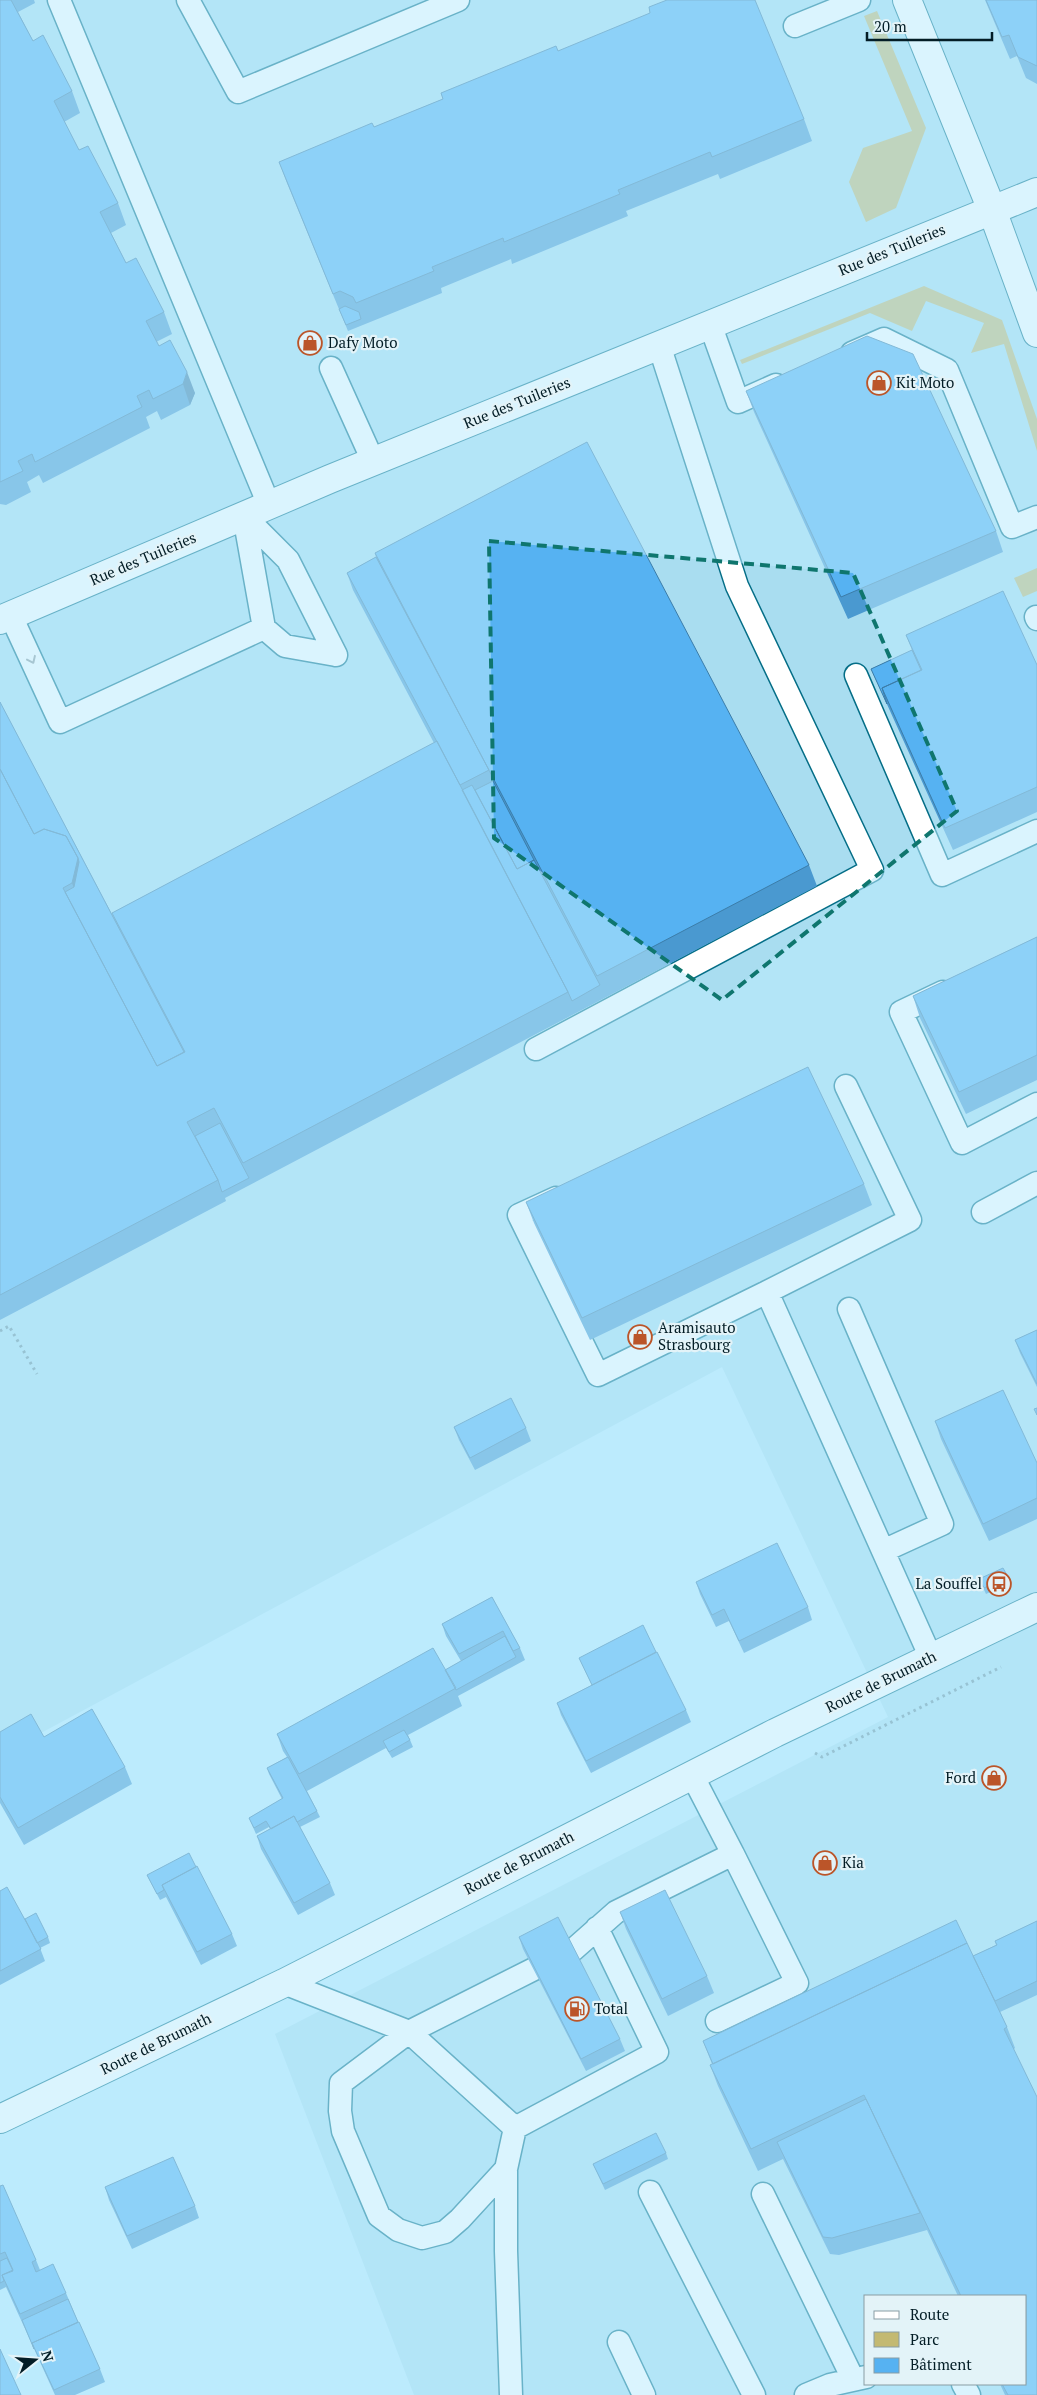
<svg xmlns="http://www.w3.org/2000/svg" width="1037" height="2395" font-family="'PT Serif',serif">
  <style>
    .built { fill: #a9ddf0; fill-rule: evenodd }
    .green { fill: #c3b972 }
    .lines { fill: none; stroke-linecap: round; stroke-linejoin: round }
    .lane-casing { stroke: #056e87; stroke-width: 25 }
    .street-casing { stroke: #056e87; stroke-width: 30 }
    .secondary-casing { stroke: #056e87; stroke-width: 30 }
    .path { stroke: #6c92a0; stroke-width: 3; stroke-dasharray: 2.5 4; stroke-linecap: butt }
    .lane { stroke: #fff; stroke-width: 22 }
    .street { stroke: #fff; stroke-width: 28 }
    .secondary { stroke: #fff; stroke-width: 28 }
    .wall { fill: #4a99d0 }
    .shaded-wall { fill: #3c7da9 }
    .building { fill: #56b2f2; stroke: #3c7da9 }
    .oneway { stroke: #8e999d }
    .marked { fill: none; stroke: #0f766e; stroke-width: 4; stroke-dasharray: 10 6; stroke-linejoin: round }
    .labels { text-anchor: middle; stroke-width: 4.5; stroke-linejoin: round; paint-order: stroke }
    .street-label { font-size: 15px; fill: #031d26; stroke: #e3f3f8 }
    .poi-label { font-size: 15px; fill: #031d26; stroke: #e3f3f8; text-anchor: start }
  </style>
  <rect width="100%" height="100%" fill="#bcebfd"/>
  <!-- built -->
  <path class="built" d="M0,0H1037V2395H414L275,2034L888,1717L722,1367L0,1755ZM866,2296H1026V2384H866Z"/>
  <!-- green -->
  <path class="green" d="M877,11L926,128L896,208L866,222L849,182L863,148L912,131L864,16Z
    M924,286L1002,320L1037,419V451L1004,344L971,353L984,323L926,301L912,331L870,313L742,364L740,360Z
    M1037,568V591L1023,597L1014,578Z"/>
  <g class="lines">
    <!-- lane casing -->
    <g class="lane-casing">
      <path id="lane" d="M59,0L269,505
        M188,0L238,92L458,0
        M795,26L859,0
        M710,324L738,402L776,385
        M852,353L884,339L947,370L1012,527L1037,517
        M331,368L373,461
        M244,516L264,628L285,646L336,655
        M244,516L288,560L336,655
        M11,616L60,722L264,628
        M1036,617L1037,619
        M856,675L942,875L1037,831
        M943,992L901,1012L962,1143L1037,1104
        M536,1049L872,870L737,586L659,345
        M846,1086L910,1220L767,1292L931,1658
        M556,1198L519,1215L598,1375L767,1292
        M983,1212L1037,1183
        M849,1309L942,1524L883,1551
        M573,1950L616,1912L733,1854L692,1775
        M284,1983L409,2032L534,1969
        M717,2021L797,1983L733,1854
        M515,2128L506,2169L460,2219L445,2232L422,2238L398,2230L379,2216L343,2131L340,2111L341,2083L409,2032L515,2128L657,2052L597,1928
        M506,2169V2251L511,2395
        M650,2192L754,2395
        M763,2194L853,2379
        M619,2342L644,2395
        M963,2384L969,2395
        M806,2395L830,2385L866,2377"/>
    </g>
    <!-- street casing -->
    <g class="street-casing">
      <path id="street" d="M907,0L992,210L1037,333"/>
    </g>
    <!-- secondary casing -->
    <g class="secondary-casing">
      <path id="secondary" d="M0,620L330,479L1037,192
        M0,2119L284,1983L775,1733L1037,1607"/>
    </g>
    <!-- path -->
    <path class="path" d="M0,1331L9,1326L37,1374
      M815,1753L822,1757L1001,1667"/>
    <!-- lane -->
    <use href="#lane" class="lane"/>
    <!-- street -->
    <use href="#street" class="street"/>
    <!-- secondary -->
    <use href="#secondary" class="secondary"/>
  </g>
  <!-- wall -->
  <path class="wall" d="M0,0H34L35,3L18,12L33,41L72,91L80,113L64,122L79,150L118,203L126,225L111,233L126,263L164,312L172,334L156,342L159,346L195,393L190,405L161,420L157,411L146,417L150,428L43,483L39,475L27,482L31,492L6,505L0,504Z
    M985,0H1037V84L1026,78L1017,56L1010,59Z
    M558,51L804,119L812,141L720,179L718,174L626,211L628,216L512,264L511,259L441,288L442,293L348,331L287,183L279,162L374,127L443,99L441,93Z
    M746,391L996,531L1003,552L848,619L754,412Z
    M375,553L809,865L817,886L225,1198L226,1201L0,1320V702L114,918L112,913L434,743L353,590L347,573L376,557Z
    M906,635L1037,665V812L953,850L871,669L912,650Z
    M1037,937V1080L966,1114L920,1018L913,996Z
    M864,1184L872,1205L590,1340L534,1223L526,1202Z
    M1037,1330V1387L1020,1353L1015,1340Z
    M935,1421L1037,1463V1519L989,1541L941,1439Z
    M454,1427L526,1428L531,1441L475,1470L459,1440Z
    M1008,1577L1010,1583L986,1594L979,1579Z
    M696,1582L808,1607L812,1620L744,1653L729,1621L716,1627L700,1594Z
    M492,1597L520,1648L525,1660L458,1696L462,1706L408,1735L413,1747L392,1758L386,1748L307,1791L320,1817L300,1827L330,1883L335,1895L298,1915L261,1849L257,1836L270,1829L269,1827L256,1834L249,1818L282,1799L269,1774L267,1768L287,1757L283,1751L277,1734L445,1670L461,1661L446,1636L442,1624Z
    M579,1658L686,1710L691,1722L591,1773L561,1715L557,1703L592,1685Z
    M0,1732L44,1737L125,1767L132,1784L24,1845L0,1803Z
    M147,1875L232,1934L237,1946L201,1965L166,1897L160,1900L150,1881Z
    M0,1891L25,1919L48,1937L50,1943L40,1948L45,1961L0,1985Z
    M620,1912L707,1976L714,1993L668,2016L626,1929Z
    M1037,1921V1995L1000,2012L1007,2027L1015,2048L1014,2049L1037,2395H1005L1000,2384H1026V2296H958L927,2230L839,2255L830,2254L783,2159L758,2171L718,2086L710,2065L712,2064L703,2041L973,1956L996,1945L995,1941Z
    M519,1937L620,2039L625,2051L586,2071L523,1949Z
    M666,2153L668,2159L605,2190L593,2164Z
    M0,2186L36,2260L40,2270L66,2293L78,2322L100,2369L105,2382L75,2395H55L6,2287L0,2290Z
    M105,2187L195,2206L199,2218L132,2249L109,2200Z"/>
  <!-- shaded-wall -->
  <path class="shaded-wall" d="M187,372L195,393L190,405L183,384Z
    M78,858L85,880L80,904L72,883Z"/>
  <!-- building -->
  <path class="building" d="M0,0H11L33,41L43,35L72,91L54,101L79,150L88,146L118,203L100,212L126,263L136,258L164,312L146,321L159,346L170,340L187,372L183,384L153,399L149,390L137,396L142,407L35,462L32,454L18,461L23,471L0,482Z
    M667,0H755L804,119L712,157L710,152L618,190L620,194L504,242L503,238L432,267L434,271L356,303L353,297L340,291L333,294L279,162L372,123L374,127L443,99L441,93L556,46L558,51L650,13L649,7Z
    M986,0H1037V66L1018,57L1009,35L1002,37Z
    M345,306L359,312L361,319L346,325L339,309Z
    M867,336L913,354L996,531L841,597L746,391Z
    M587,442L809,865L597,976L375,553Z
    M376,557L489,770L460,785L347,573Z
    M1003,591L1037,665V787L945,828L882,688L922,670L906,635Z
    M912,650L921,670L882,688L887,704L871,669Z
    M0,702L184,1052L157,1066L65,892L74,887L79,862L78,858L66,836L44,829L34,834L0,769Z
    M437,741L568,992L243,1163L214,1108L187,1122L218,1180L0,1295V769L34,834L44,829L66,836L78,858L72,883L63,888L157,1066L185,1052L112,913Z
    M493,781L534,860L517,869L475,790Z
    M472,785L517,869L534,860L600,985L572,1001L568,992L462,790Z
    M1037,937V1055L959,1092L913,996Z
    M808,1067L864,1184L582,1318L526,1202Z
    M220,1123L249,1178L222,1192L218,1180L195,1136Z
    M1037,1330V1384L1015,1340Z
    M1003,1390L1037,1463V1498L983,1524L935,1421Z
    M511,1398L526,1428L470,1458L454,1427Z
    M1037,1408V1415L1034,1409Z
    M777,1543L808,1607L739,1641L724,1609L712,1615L696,1582Z
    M1003,1568L1008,1577L984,1588L979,1579Z
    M492,1597L520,1648L513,1651L503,1631L459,1654L442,1624Z
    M643,1625L656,1652L592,1685L579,1658Z
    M505,1636L516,1657L456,1690L445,1670Z
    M433,1648L456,1688L299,1774L277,1734Z
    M657,1652L686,1710L586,1761L557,1703Z
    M92,1709L125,1767L18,1828L0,1797V1732L31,1714L44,1737Z
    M404,1730L410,1740L389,1752L383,1741Z
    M288,1757L317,1811L297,1822L294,1816L271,1829L266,1821L254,1828L249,1818L283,1798L267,1768Z
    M294,1816L330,1883L294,1903L257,1836Z
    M189,1853L196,1867L162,1885L164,1890L157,1894L147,1875Z
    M197,1866L232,1934L197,1952L162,1885Z
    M7,1887L41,1949L0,1971V1891Z
    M665,1890L707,1976L662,1999L620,1912Z
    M36,1913L48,1937L37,1943L25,1919Z
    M558,1917L620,2039L581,2059L519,1937Z
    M956,1920L967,1943L713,2064L703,2041Z
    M1037,1921V1981L995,2001L973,1956L997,1945L995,1941Z
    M967,1943L1007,2027L1004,2029L1037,2097V2395H1008L1002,2384H1026V2296H961L864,2095L751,2149L710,2065Z
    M866,2099L920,2213L832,2238L823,2237L777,2142Z
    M656,2133L666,2153L603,2184L593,2164Z
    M173,2157L195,2206L127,2236L105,2187Z
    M3,2185L36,2260L32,2262L36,2272L53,2264L66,2293L20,2314L2,2275L13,2270L5,2252L0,2254V2186Z
    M7,2258L13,2271L2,2275L4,2281L0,2283V2261Z
    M68,2299L78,2322L32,2343L34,2349L22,2320Z
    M79,2322L100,2369L54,2390L32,2343Z
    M0,2349L21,2395H0Z"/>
  <!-- one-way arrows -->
  <defs><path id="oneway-chevron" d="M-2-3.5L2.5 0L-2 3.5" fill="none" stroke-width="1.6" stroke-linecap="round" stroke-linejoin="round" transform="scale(1.25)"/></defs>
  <use class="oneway" href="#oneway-chevron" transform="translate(32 660) rotate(65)"/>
  <!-- marked area -->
  <path d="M0 0H1037V2395H0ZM489,541L853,573L957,811L722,1000L494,838Z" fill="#bcebfd" fill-opacity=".55" fill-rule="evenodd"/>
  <path class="marked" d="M489,541L853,573L957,811L722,1000L494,838Z"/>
  <!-- icons -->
  <defs>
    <g id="shop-ring" transform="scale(1.25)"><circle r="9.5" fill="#e3f3f8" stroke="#bb5529" stroke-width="1.5"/><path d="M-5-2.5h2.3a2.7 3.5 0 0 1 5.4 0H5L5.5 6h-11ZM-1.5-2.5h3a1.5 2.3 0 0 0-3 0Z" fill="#bb5529"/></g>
    <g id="bus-ring" transform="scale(1.25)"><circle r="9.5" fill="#e3f3f8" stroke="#bb5529" stroke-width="1.5"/><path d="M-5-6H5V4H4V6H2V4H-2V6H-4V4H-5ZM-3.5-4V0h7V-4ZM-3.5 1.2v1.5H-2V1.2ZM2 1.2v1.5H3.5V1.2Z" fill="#bb5529"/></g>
    <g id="fuel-ring" transform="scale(1.25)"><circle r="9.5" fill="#e3f3f8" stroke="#bb5529" stroke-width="1.5"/><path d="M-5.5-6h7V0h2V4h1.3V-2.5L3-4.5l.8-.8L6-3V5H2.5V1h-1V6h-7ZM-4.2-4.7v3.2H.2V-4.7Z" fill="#bb5529"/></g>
  </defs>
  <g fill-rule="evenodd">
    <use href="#shop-ring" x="310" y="343"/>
    <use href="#shop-ring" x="879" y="383"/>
    <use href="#shop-ring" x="640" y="1337"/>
    <use href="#bus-ring" x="999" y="1584"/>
    <use href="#shop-ring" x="994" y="1778"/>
    <use href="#shop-ring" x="825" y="1863"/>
    <use href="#fuel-ring" x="577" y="2009"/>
  </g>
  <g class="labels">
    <!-- street labels -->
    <g class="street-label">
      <text transform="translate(892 250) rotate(-22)" y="5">Rue des Tuileries</text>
      <text transform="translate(517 403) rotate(-22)" y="5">Rue des Tuileries</text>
      <text transform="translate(143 559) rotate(-23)" y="5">Rue des Tuileries</text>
      <text transform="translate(881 1682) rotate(-26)" y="5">Route de Brumath</text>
      <text transform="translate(519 1863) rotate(-27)" y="5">Route de Brumath</text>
      <text transform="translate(156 2044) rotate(-26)" y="5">Route de Brumath</text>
    </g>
    <!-- poi labels -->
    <g class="poi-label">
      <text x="328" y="348">Dafy Moto</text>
      <text x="896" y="388">Kit Moto</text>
      <text x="658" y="1333">Aramisauto<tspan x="658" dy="17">Strasbourg</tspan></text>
      <text x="982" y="1589" text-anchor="end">La Souffel</text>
      <text x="976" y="1783" text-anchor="end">Ford</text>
      <text x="842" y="1868">Kia</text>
      <text x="594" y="2014">Total</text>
    </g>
  </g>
  <!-- legend -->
  <rect x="864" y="2295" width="162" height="90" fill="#e3f3f8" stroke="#899da4"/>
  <rect x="874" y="2311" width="25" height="8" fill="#ffffff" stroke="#899da4"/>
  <text x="910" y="2320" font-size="15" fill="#031d26">Route</text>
  <rect x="874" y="2332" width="25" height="15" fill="#c3b972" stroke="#899da4"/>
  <text x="910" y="2345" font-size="15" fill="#031d26">Parc</text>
  <rect x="874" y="2358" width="25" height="15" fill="#56b2f2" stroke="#899da4"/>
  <text x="910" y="2370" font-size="15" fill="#031d26">Bâtiment</text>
  <!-- north arrow -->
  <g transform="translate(35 2360) rotate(73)" stroke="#e3f3f8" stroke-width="4" paint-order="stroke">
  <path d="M0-4L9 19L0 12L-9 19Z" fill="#031d26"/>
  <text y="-8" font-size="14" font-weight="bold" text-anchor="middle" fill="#031d26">N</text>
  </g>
  <!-- scale -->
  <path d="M867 32v8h125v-8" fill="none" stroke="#031d26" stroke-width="2.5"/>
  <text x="874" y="32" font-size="15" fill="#031d26" stroke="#e3f3f8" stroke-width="4" paint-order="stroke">20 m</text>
</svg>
